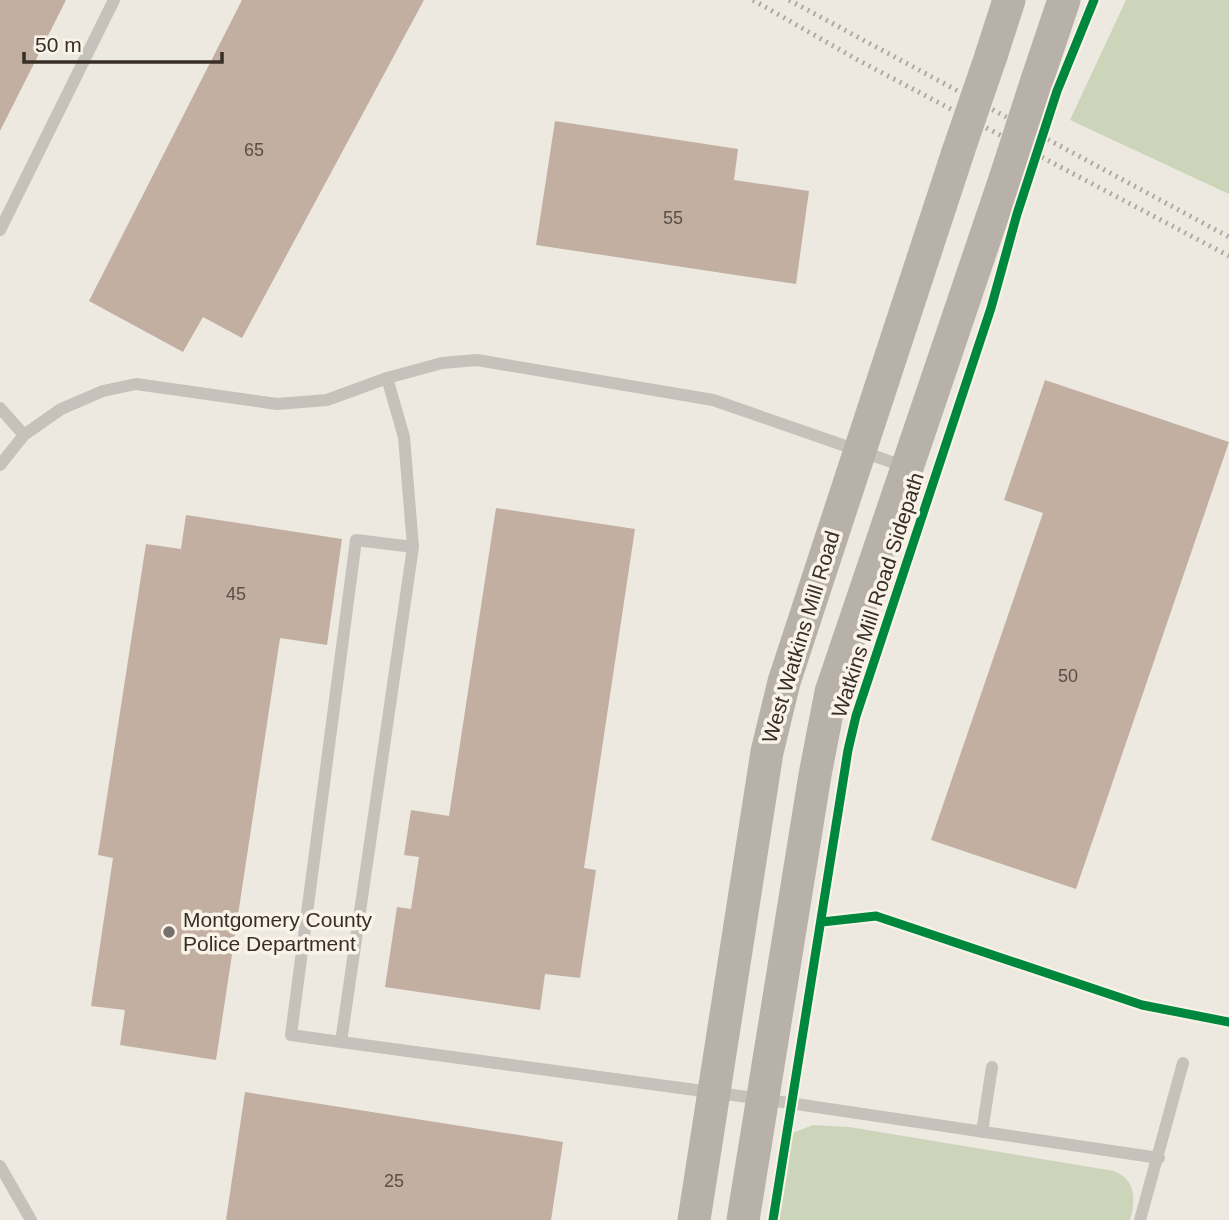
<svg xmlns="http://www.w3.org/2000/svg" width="1229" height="1220" font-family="Arial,sans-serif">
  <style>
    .grass { fill: #ccd4ba }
    .building { fill: #c2afa2 }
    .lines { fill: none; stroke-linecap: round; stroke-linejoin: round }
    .lane { stroke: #c6c1ba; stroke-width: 12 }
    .secondary { stroke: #b7b1aa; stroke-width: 33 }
    .rail { stroke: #aea9a4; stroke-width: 5; stroke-dasharray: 2 5; stroke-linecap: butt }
    .secondary-bridge { stroke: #b7b1aa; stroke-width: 33 }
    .cycleway-casing { stroke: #faf4e8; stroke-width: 13 }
    .cycleway { stroke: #00873e; stroke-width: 9 }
    .poi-dot { fill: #776f69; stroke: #faf4e8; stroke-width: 2.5 }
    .labels { text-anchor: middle; stroke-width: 7; stroke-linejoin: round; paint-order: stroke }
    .number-label { font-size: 18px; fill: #5a4e46 }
    .street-label { font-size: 21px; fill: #382e28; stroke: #faf4e8 }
    .poi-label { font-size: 21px; fill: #382e28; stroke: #faf4e8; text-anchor: start }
  </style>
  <rect width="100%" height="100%" fill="#ede9e1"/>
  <!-- grass -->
  <path class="grass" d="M1126,0H1229V194L1070,120Z
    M813,1125L849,1127L1114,1171C1136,1180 1136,1199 1130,1220H777L790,1134Z"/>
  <!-- building -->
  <path class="building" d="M0,0H66L0,131Z
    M242,0H424L242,338L203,317L183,352L89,301Z
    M555,121L738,149L734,180L809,191L796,284L536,245Z
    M1045,380L1229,442L1076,889L931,840L1043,513L1004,500Z
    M496,508L635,529L584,868L596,870L580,978L545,974L540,1010L385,987L397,907L411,909L419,857L404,855L411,810L449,816Z
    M186,515L342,539L327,645L280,638L216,1060L120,1045L125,1010L91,1006L113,858L98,855L146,544L181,549Z
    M245,1092L563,1142L551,1220H226Z"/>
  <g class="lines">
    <!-- lane -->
    <path class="lane" d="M0,230L114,0
      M387,378L404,437L413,547L341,1042L762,1099L1159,1158
      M0,408L24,435
      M0,465L24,435L61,409L103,391L136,384L277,404L327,400L387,378L442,363L477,360L713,400L906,467
      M341,1042L291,1035L356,540L413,547
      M982,1132L992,1067
      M0,1166L31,1220
      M1140,1220L1183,1063"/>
    <!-- secondary -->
    <path class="secondary" d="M991,56L1009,0
      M1037,80L1064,0
      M694,1220L767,752L784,682L958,152
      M743,1220L815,775L831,692L1005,179"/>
    <!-- rail -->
    <path class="rail" d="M753,0L856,59L1229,256
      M789,0L1229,237"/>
    <!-- secondary-bridge -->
    <path class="secondary-bridge" d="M958,152L991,56
      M1005,179L1037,80"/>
    <!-- cycleway casing -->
    <g class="cycleway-casing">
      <path id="cycleway" d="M822,922L876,916L1142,1005L1229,1022
        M773,1220L848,750L856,716L991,308L1017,214L1057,91L1094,0"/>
    </g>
    <!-- cycleway -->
    <use href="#cycleway" class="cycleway"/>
  </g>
  <!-- markers -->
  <circle class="poi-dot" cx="169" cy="932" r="7"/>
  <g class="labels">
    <!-- number labels -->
    <g class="number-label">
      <text x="254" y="156">65</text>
      <text x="673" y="224">55</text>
      <text x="236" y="600">45</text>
      <text x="1068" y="682">50</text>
      <text x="394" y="1187">25</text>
    </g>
    <!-- street labels -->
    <g class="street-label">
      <text transform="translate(878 595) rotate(-72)" y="7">Watkins Mill Road Sidepath</text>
      <text transform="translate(801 637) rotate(-73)" y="7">West Watkins Mill Road</text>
    </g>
    <!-- poi labels -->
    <g class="poi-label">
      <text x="183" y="927">Montgomery County<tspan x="183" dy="24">Police Department</tspan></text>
    </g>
  </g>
  <!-- scale -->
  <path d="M24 52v10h198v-10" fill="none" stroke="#382e28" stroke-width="3.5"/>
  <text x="35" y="52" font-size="21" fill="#382e28" stroke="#faf4e8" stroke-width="5" paint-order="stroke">50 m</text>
</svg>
